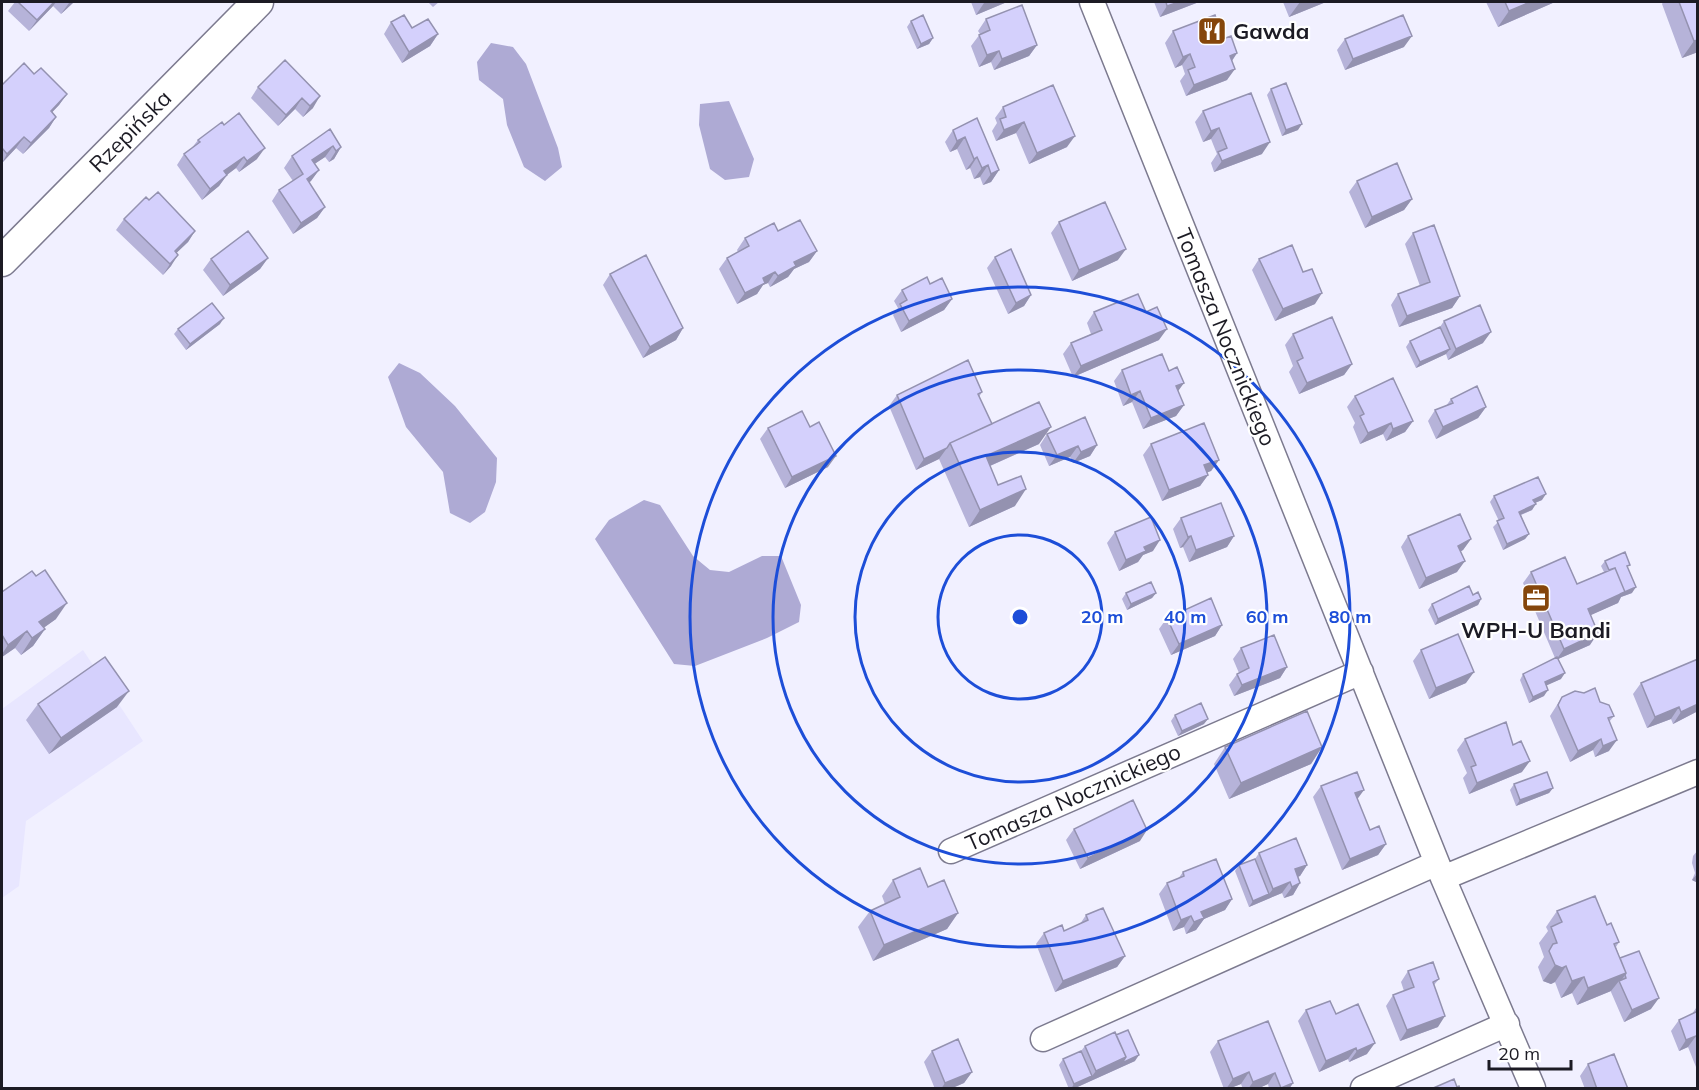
<svg xmlns="http://www.w3.org/2000/svg" width="1699" height="1090" font-family="Mulish,sans-serif">
  <style>
    .built { fill: #e8e6ff }
    .water { fill: #aeaad4 }
    .lines { fill: none; stroke-linecap: round; stroke-linejoin: round }
    .minor-casing { stroke: #7c7a8f; stroke-width: 27 }
    .tertiary-casing { stroke: #7c7a8f; stroke-width: 33 }
    .minor { stroke: #fff; stroke-width: 24 }
    .tertiary { stroke: #fff; stroke-width: 30 }
    .wall { fill: #b6b3d9 }
    .shaded-wall { fill: #9492b0 }
    .building { fill: #d4d0fc; stroke: #9492b0; stroke-width: 1.5 }
    .ring { fill: none; stroke: #1d4ed8; stroke-width: 3 }
    .labels { text-anchor: middle; stroke-width: 4.5; stroke-linejoin: round; paint-order: stroke }
    .poi-label { font-size: 22px; font-weight: bold; fill: #1c1b24; stroke: #fff; text-anchor: start }
    .street-label { font-size: 22px; fill: #1c1b24; stroke: #fff }
    .centre { fill: #1d4ed8; stroke: #fff; stroke-width: 3 }
    .ring-label { font-size: 18px; text-anchor: middle; font-weight: bold; fill: #1d4ed8; stroke: #fff; stroke-width: 4.5; stroke-linejoin: round; paint-order: stroke }
  </style>
  <rect width="100%" height="100%" fill="#f1f0ff"/>
  <!-- built -->
  <path class="built" d="M83,650L143,741L26,821L19,886L2,898V709Z"/>
  <!-- water -->
  <path class="water" d="M491,43L513,47L526,64L558,148L562,167L545,181L524,167L507,125L503,99L479,80L477,62Z
    M729,101L754,159L749,177L725,180L710,169L699,125L700,104Z
    M399,363L420,373L455,406L497,458L496,482L485,512L470,523L450,513L443,472L406,427L388,377Z
    M644,500L660,505L693,556L710,570L729,572L762,556H781L801,605L799,622L767,638L695,666L674,664L595,539L609,520Z"/>
  <g class="lines">
    <!-- minor casing -->
    <g class="minor-casing">
      <path id="minor" d="M1092,2L1443,878L1533,1088
        M951,851L1361,672
        M1443,878L1698,772
        M1043,1039L1437,863
        M1363,1088L1507,1024"/>
    </g>
    <!-- tertiary casing -->
    <g class="tertiary-casing">
      <path id="tertiary" d="M2,261L258,2"/>
    </g>
    <!-- minor -->
    <use href="#minor" class="minor"/>
    <!-- tertiary -->
    <use href="#tertiary" class="tertiary"/>
  </g>
  <!-- wall -->
  <path class="wall" d="M15,2H74L61,14L53,6L29,31L8,11Z
    M428,2H439L433,7Z
    M971,2H1007L976,15Z
    M1154,2H1199L1160,17Z
    M1283,2H1326L1289,17Z
    M1486,2H1555L1498,27Z
    M1663,2H1698V52L1682,58L1662,4Z
    M986,19L1037,45L1029,56L994,70L991,62L979,67L971,46L980,34L978,31Z
    M911,21L933,38L929,44L917,49L907,27Z
    M391,22L412,28L438,34L430,46L402,63L384,34Z
    M1173,31L1223,39L1237,53L1232,61L1227,80L1186,96L1180,81L1185,74L1182,65L1175,68L1165,43Z
    M1345,39L1404,47L1345,70L1337,50Z
    M285,60L313,108L303,117L295,109L278,126L251,98L258,87Z
    M34,74L67,94L59,105L52,112L56,117L49,128L23,154L16,148L2,163V85Z
    M1271,89L1298,130L1282,136L1267,95Z
    M1003,107L1067,147L1029,164L1016,133L996,141L992,131L997,123L995,118Z
    M1203,111L1262,154L1214,172L1211,163L1217,154L1211,139L1203,142L1195,122Z
    M977,118L999,170L991,182L983,185L980,177L974,179L970,168L966,170L957,149L950,152L945,142L953,130Z
    M224,125L257,159L239,172L236,168L227,175L219,186L202,200L177,165L184,154L191,149L198,140Z
    M330,129L341,147L334,159L329,162L325,157L314,164L319,170L309,183L325,207L317,218L293,234L272,201L279,190L293,181L284,168L292,156Z
    M1357,181L1412,199L1404,210L1365,228L1349,192Z
    M149,200L195,231L188,242L176,253L171,266L163,275L116,230L124,219Z
    M1059,222L1118,260L1072,281L1051,233Z
    M778,231L817,251L809,262L794,269L788,277L770,287L768,283L763,285L757,294L737,304L719,269L727,258L738,252L737,250L745,238Z
    M1413,233L1460,296L1452,308L1399,327L1391,305L1398,294L1420,286L1405,244Z
    M995,257L1031,295L1024,306L1008,314L987,268Z
    M268,258L260,269L223,296L203,270L211,259Z
    M1259,259L1303,272L1315,304L1275,321L1252,270Z
    M610,274L683,328L676,340L643,358L603,285Z
    M930,284L952,299L944,310L901,332L893,315L898,308L894,301L902,290Z
    M1094,312H1146L1159,340L1073,377L1063,354L1071,343L1091,334L1087,323Z
    M1444,321L1483,343L1448,360L1446,354L1416,368L1406,347L1410,341L1440,327Z
    M220,324L186,350L174,334L178,329Z
    M1293,334L1352,364L1344,375L1299,394L1289,372L1293,366L1285,345Z
    M1122,370L1178,391L1184,405L1176,416L1143,429L1132,402L1123,406L1114,381Z
    M982,392L979,397L992,424L1039,444L990,466L998,485L1015,506L969,527L939,459L916,470L889,406L897,395Z
    M1355,396L1413,421L1405,432L1386,441L1383,434L1360,444L1353,427L1355,423L1347,407Z
    M1451,399L1486,407L1478,418L1436,439L1428,421L1435,410L1446,406Z
    M810,427L828,467L785,488L760,439L768,428Z
    M1047,434L1097,445L1090,456L1073,463L1070,457L1049,466L1040,445Z
    M1151,444L1219,460L1211,471L1207,472L1208,475L1200,486L1162,501L1143,455Z
    M1494,496L1542,500L1535,503L1532,510L1521,515L1529,534L1525,539L1503,550L1493,527L1499,521L1490,502Z
    M1181,518L1234,536L1227,547L1189,562L1183,547L1180,548L1173,529Z
    M1115,532L1153,551L1143,555L1138,562L1119,571L1107,543Z
    M1408,536L1471,539L1463,550L1461,551L1457,572L1419,589L1401,547Z
    M1605,561L1628,568L1632,593L1621,597L1618,603L1590,615V645L1558,659L1561,679L1546,685L1544,696L1529,703L1520,680L1523,674L1555,658L1523,583L1531,572L1577,584L1604,572L1601,566Z
    M2,592L56,619L43,628L45,629L33,646L21,655L15,648L2,657Z
    M1126,593H1156L1152,598L1127,610L1122,599Z
    M1473,595L1481,599L1478,605L1435,625L1428,610L1432,604Z
    M1167,618L1222,625L1215,636L1171,655L1159,629Z
    M1241,648L1287,667L1280,678L1234,696L1229,685L1237,674L1239,673L1233,659Z
    M1421,650L1466,683L1429,699L1413,661Z
    M1698,659V711L1673,724L1671,719L1647,728L1633,694L1641,683Z
    M1562,697L1600,702L1614,716L1609,722V751L1595,757L1593,750L1570,762L1550,716Z
    M38,704L117,707L49,754L26,720Z
    M1175,715L1204,724L1178,736L1171,721Z
    M1465,739L1522,772L1469,794L1463,778L1467,773L1457,750Z
    M1225,747H1322L1311,764L1229,799L1214,764Z
    M1514,784L1553,788L1549,793L1516,806L1510,790Z
    M1321,786L1357,799L1370,830L1386,844L1378,855L1342,870L1313,797Z
    M1074,829L1140,841L1080,869L1066,840Z
    M1698,850V883L1692,880L1695,873L1692,863L1693,856Z
    M1259,853L1307,865L1300,876L1298,877L1300,883L1293,895L1284,898L1282,893L1249,907L1235,871L1239,865L1255,859Z
    M1183,872L1232,899L1225,910L1204,919L1196,930L1186,934L1184,927L1173,931L1159,894L1167,883L1178,879Z
    M893,880L958,913L947,929L873,961L858,927L870,911L885,904L882,896Z
    M1557,911L1607,925L1619,942L1616,947L1620,958L1651,1009L1624,1022L1611,992V991L1577,1005L1572,993L1561,998L1555,982L1551,984L1543,981L1538,967L1544,957L1539,943L1548,931L1546,927Z
    M1086,915L1125,956L1117,967L1055,992L1036,944L1044,933L1064,931L1080,924Z
    M1408,971L1439,979L1434,985L1438,1027L1400,1041L1386,1006L1393,995L1404,991L1401,982Z
    M1698,1005V1066L1696,1067L1688,1047L1679,1051L1671,1031L1679,1020L1692,1014Z
    M1306,1010L1336,1014L1367,1054L1349,1062L1348,1059L1319,1072L1298,1021Z
    M1116,1035L1135,1061L1073,1089H1069L1059,1065L1063,1059L1081,1051L1085,1046Z
    M1218,1041L1293,1083L1289,1089H1269L1268,1084L1257,1089H1243L1241,1084L1228,1089H1224L1210,1052Z
    M932,1051L972,1072L964,1083L950,1089H935L924,1062Z
    M1588,1064L1628,1089H1585L1580,1076Z"/>
  <!-- shaded-wall -->
  <path class="shaded-wall" d="M54,2H56L53,6L29,31L37,20Z
    M71,2H74L61,14L69,3Z
    M988,2H1007L976,15L984,3Z
    M1179,2H1199L1160,17L1167,6Z
    M1300,2H1326L1289,17Z
    M1530,2H1555L1498,27L1509,11Z
    M438,34L430,46L402,63L409,52Z
    M1412,36L1404,47L1345,70L1353,59Z
    M933,38L929,44L917,49L921,44Z
    M1698,40V52L1682,58L1694,41Z
    M1037,45L1029,56L994,70L1002,59Z
    M999,51L991,62L979,67L987,55Z
    M1237,53L1229,65L1230,56Z
    M1190,54L1182,65L1175,68L1183,57Z
    M1235,69L1227,80L1186,96L1194,85Z
    M67,94L59,105L43,122L51,111Z
    M320,96L313,108L303,117L310,106Z
    M302,98L295,109L278,126L286,115Z
    M56,117L49,128L23,154L31,143Z
    M1024,122L1016,133L996,141L1004,130Z
    M1302,124L1298,130L1282,136L1286,130Z
    M1219,128L1211,139L1203,142L1211,131Z
    M1075,136L1067,147L1029,164L1037,153Z
    M24,137L16,148L2,163L7,154Z
    M965,137L957,149L950,152L957,141Z
    M1270,142L1262,154L1214,172L1222,161Z
    M333,146L325,157L304,171L312,160Z
    M341,147L334,159L329,162L336,151Z
    M265,148L257,159L239,172L247,161Z
    M244,157L236,168L216,183L224,171Z
    M977,157L970,168L966,170L974,159Z
    M988,165L980,177L974,179L982,168Z
    M319,170L311,181L299,190L307,179Z
    M999,170L991,182L983,185L991,174Z
    M227,175L219,186L202,200L210,189Z
    M1412,199L1404,210L1365,228L1372,217Z
    M325,207L317,218L293,234L301,223Z
    M195,231L188,242L167,262L175,251Z
    M1126,249L1118,260L1072,281L1079,270Z
    M817,251L809,262L794,269L788,277L770,287L778,276L794,262Z
    M178,255L171,266L163,275L170,264Z
    M268,258L260,269L223,296L230,285Z
    M775,272L768,283L763,285L757,294L737,304L745,293L763,278Z
    M1322,293L1315,304L1275,321L1283,309Z
    M1031,295L1024,306L1008,314L1016,303Z
    M1460,296L1452,308L1399,327L1407,316Z
    M952,299L944,310L901,332L909,321Z
    M224,318L220,324L186,350L190,344Z
    M683,328L676,340L643,358L650,347Z
    M1167,329L1159,340L1073,377L1081,366Z
    M1491,332L1483,343L1448,360L1456,349Z
    M1450,349L1446,354L1416,368L1420,362Z
    M1352,364L1344,375L1299,394L1307,383Z
    M1184,383L1176,394V386Z
    M1140,391L1132,402L1123,406L1131,395Z
    M1184,405L1176,416L1143,429L1151,418Z
    M1486,407L1478,418L1436,439L1443,427Z
    M1413,421L1405,432L1386,441L1393,429Z
    M1391,423L1383,434L1360,444L1368,433Z
    M1051,427L1039,444L974,473L986,456Z
    M1097,445L1090,456L1073,463L1081,452Z
    M1078,446L1070,457L1049,466L1057,455Z
    M947,448L939,459L916,470L924,459Z
    M836,456L828,467L785,488L792,477Z
    M1219,460L1211,471L1196,477L1204,465Z
    M1208,475L1200,486L1162,501L1169,490Z
    M1026,489L1015,506L969,527L980,510Z
    M1546,494L1542,500L1530,505L1533,500Z
    M1536,504L1532,510L1515,517L1519,512Z
    M1529,534L1525,539L1503,550L1507,544Z
    M1191,536L1183,547L1180,548L1188,537Z
    M1234,536L1227,547L1189,562L1196,550Z
    M1471,539L1463,550L1451,557L1458,546Z
    M1160,540L1153,551L1143,555L1138,562L1119,571L1126,560L1144,547Z
    M1465,561L1457,572L1419,589L1426,578Z
    M1636,587L1632,593L1621,597L1618,603L1580,620L1588,609Z
    M1156,593L1152,598L1127,610L1131,604Z
    M1481,599L1478,605L1435,625L1438,619Z
    M67,603L56,619L31,637L39,622Z
    M1222,625L1215,636L1171,655L1179,644Z
    M45,629L33,646L21,655L32,638Z
    M27,631L15,648L2,657V654L8,645Z
    M1598,633L1590,645L1556,660L1564,649Z
    M1287,667L1280,678L1234,696L1242,685Z
    M1474,672L1466,683L1429,699L1436,688Z
    M1565,673L1561,679L1541,688L1545,682Z
    M1548,690L1544,696L1529,703L1533,697Z
    M129,691L117,707L49,754L61,738Z
    M1698,704V711L1673,724L1681,712Z
    M1679,707L1671,719L1647,728L1655,717Z
    M1208,719L1204,724L1178,736L1182,731Z
    M1601,739L1593,750L1570,762L1578,751Z
    M1617,740L1609,751L1595,757L1603,746Z
    M1322,747L1311,764L1229,799L1241,783Z
    M1530,761L1522,772L1469,794L1477,783Z
    M1553,788L1549,793L1516,806L1520,800Z
    M1364,790L1356,801L1355,793Z
    M1147,830L1140,841L1080,869L1088,858Z
    M1386,844L1378,855L1342,870L1350,859Z
    M1307,865L1300,876L1287,880L1295,869Z
    M1698,873V883L1692,880Z
    M1290,882L1282,893L1249,907L1253,901L1269,894L1273,889Z
    M1300,883L1293,895L1284,898L1292,887Z
    M1232,899L1225,910L1204,919L1196,930L1186,934L1201,912Z
    M958,913L947,929L873,961L884,945Z
    M1191,916L1184,927L1173,931L1181,920Z
    M1125,956L1117,967L1055,992L1063,981Z
    M1555,965L1566,966L1555,982L1551,984L1543,981Z
    M1626,973L1620,983L1619,981L1611,991L1577,1005L1588,988Z
    M1584,977L1572,993L1561,998L1572,981Z
    M1659,998L1651,1009L1624,1022L1632,1010Z
    M1445,1016L1438,1027L1400,1041L1407,1030Z
    M1696,1036L1688,1047L1679,1051L1686,1040Z
    M1375,1043L1367,1054L1349,1062L1357,1051Z
    M1356,1048L1348,1059L1319,1072L1326,1061Z
    M1139,1055L1135,1061L1073,1089H1071L1074,1084L1092,1076L1096,1071L1126,1057Z
    M972,1072L964,1083L950,1089H941L945,1083Z
    M1249,1072L1241,1084L1228,1089H1226L1233,1079Z
    M1275,1073L1268,1084L1257,1089H1248L1253,1082Z
    M1293,1083L1289,1089H1281Z"/>
  <!-- building -->
  <path class="building" d="M18,2H54L37,20Z
    M1166,2H1179L1167,6Z
    M1505,2H1530L1509,11Z
    M1679,2H1698V40L1694,41Z
    M1022,5L1037,45L1002,59L999,51L987,55L979,35L990,30L986,19Z
    M404,15L412,28L428,19L438,34L409,52L391,22Z
    M923,15L933,38L921,44L911,21Z
    M1215,15L1223,39L1231,36L1237,53L1230,56L1235,69L1194,85L1188,70L1195,67L1190,54L1183,57L1173,31Z
    M1403,15L1412,36L1353,59L1345,39Z
    M285,60L320,96L310,106L302,98L286,115L258,87Z
    M24,63L34,74L41,68L67,94L51,111L56,117L31,143L24,137L7,154L2,148V85Z
    M1286,83L1302,124L1286,130L1271,89Z
    M1053,85L1075,136L1037,153L1024,122L1004,130L1000,119L1006,117L1003,107Z
    M1251,93L1270,142L1222,161L1218,152L1227,148L1219,128L1211,131L1203,111Z
    M239,113L265,148L247,161L244,157L224,171L227,175L210,189L184,154L200,142L198,140L222,122L224,125Z
    M977,118L999,170L991,174L988,165L982,168L977,157L974,159L965,137L957,141L953,130Z
    M330,129L341,147L336,151L333,146L312,160L319,170L307,179L325,207L301,223L279,190L303,174L292,156Z
    M1397,163L1412,199L1372,217L1357,181Z
    M158,192L195,231L175,251L178,255L170,264L124,219L146,197L149,200Z
    M1105,202L1126,249L1079,270L1059,222Z
    M800,220L817,251L794,262L796,266L778,276L775,272L763,278L765,283L745,293L727,258L749,246L745,238L774,223L778,231Z
    M1434,225L1460,296L1407,316L1398,294L1430,282L1413,233Z
    M248,231L268,258L230,285L211,259Z
    M1292,245L1303,272L1312,269L1322,293L1283,309L1259,259Z
    M1011,249L1031,295L1016,303L995,257Z
    M646,255L683,328L650,347L610,274Z
    M927,277L930,284L942,278L952,299L909,321L900,304L907,300L902,290Z
    M1138,294L1146,312L1157,307L1167,329L1081,366L1071,343L1102,330L1094,312Z
    M212,303L224,318L190,344L178,329Z
    M1480,305L1491,332L1456,349L1444,321Z
    M1332,317L1352,364L1307,383L1297,361L1303,358L1293,334Z
    M1440,327L1450,349L1420,362L1410,341Z
    M1162,354L1169,371L1177,367L1184,383L1176,386L1184,405L1151,418L1140,391L1131,395L1122,370Z
    M968,360L982,392L978,394L992,424L950,443L947,448L924,459L897,395Z
    M1393,378L1413,421L1393,429L1391,423L1368,433L1360,416L1364,414L1355,396Z
    M1477,386L1486,407L1443,427L1435,410L1453,403L1451,399Z
    M1039,402L1051,427L986,456L998,485L1021,476L1026,489L980,510L950,443Z
    M802,411L810,427L819,422L836,456L792,477L768,428Z
    M1085,417L1097,445L1081,452L1078,446L1057,455L1047,434Z
    M1204,423L1219,460L1204,465L1208,475L1169,490L1151,444Z
    M1538,477L1546,494L1533,500L1536,504L1519,512L1529,534L1507,544L1497,521L1504,518L1494,496Z
    M1221,503L1234,536L1196,550L1191,536L1188,537L1181,518Z
    M1460,514L1471,539L1458,546L1465,561L1426,578L1408,536Z
    M1151,517L1160,540L1144,547L1146,551L1126,560L1115,532Z
    M1625,552L1630,565L1627,566L1636,587L1620,594L1625,592L1615,568L1609,570L1605,561Z
    M1565,557L1577,584L1615,568L1625,592L1588,609L1598,633L1564,649L1531,572Z
    M45,570L67,603L39,622L45,629L32,638L27,631L8,645L2,635V592L32,571L36,576Z
    M1151,582L1156,593L1131,604L1126,593Z
    M1469,586L1473,595L1478,592L1481,599L1438,619L1432,604Z
    M1211,598L1222,625L1179,644L1167,618Z
    M1458,634L1474,672L1436,688L1421,650Z
    M1274,635L1287,667L1242,685L1237,674L1249,668L1241,648Z
    M105,657L129,691L61,738L38,704Z
    M1557,657L1565,673L1545,682L1548,690L1533,697L1523,674Z
    M1698,659V704L1681,712L1679,707L1655,717L1641,683Z
    M1595,688L1600,702L1609,705L1614,716L1608,718L1617,740L1603,746L1601,739L1578,751L1558,705L1562,697L1575,691L1584,693Z
    M1201,703L1208,719L1182,731L1175,715Z
    M1307,711L1322,747L1241,783L1225,747Z
    M1506,722L1513,745L1521,741L1530,761L1477,783L1471,767L1476,765L1465,739Z
    M1357,772L1364,790L1355,793L1370,830L1379,826L1386,844L1350,859L1321,786Z
    M1547,772L1553,788L1520,800L1514,784Z
    M1133,800L1147,830L1088,858L1074,829Z
    M1296,838L1307,865L1295,869L1300,883L1292,887L1290,882L1273,889L1259,853Z
    M1216,859L1232,899L1201,912L1204,918L1194,922L1191,916L1181,920L1167,883L1184,876L1183,872Z
    M1255,859L1269,894L1253,901L1239,865Z
    M920,868L928,887L944,880L958,913L884,945L870,911L900,897L893,880Z
    M1595,896L1607,925L1611,923L1619,942L1614,944L1626,973L1588,988L1584,977L1572,981L1566,966L1562,968L1555,965L1549,951L1553,944L1557,943L1551,927L1562,922L1557,911Z
    M1103,908L1125,956L1063,981L1044,933L1062,925L1064,931L1088,920L1086,915Z
    M1639,951L1659,998L1632,1010L1619,981L1626,978L1625,975L1626,973L1620,958Z
    M1433,962L1439,979L1433,982L1445,1016L1407,1030L1393,995L1414,987L1408,971Z
    M1330,1001L1336,1014L1358,1004L1375,1043L1357,1051L1356,1048L1326,1061L1306,1010Z
    M1698,1011V1040L1696,1036L1686,1040L1679,1020Z
    M1268,1021L1293,1083L1281,1088L1275,1073L1253,1082L1249,1072L1233,1079L1218,1041Z
    M1128,1030L1139,1055L1122,1063L1126,1057L1116,1035Z
    M1115,1032L1126,1057L1096,1071L1085,1046Z
    M958,1039L972,1072L945,1083L932,1051Z
    M1081,1051L1092,1076L1074,1084L1063,1059Z
    M1614,1054L1628,1089H1597L1588,1064Z
    M1454,1079L1457,1087L1459,1086L1460,1089H1431Z"/>
  <!-- distance rings -->
  <g class="ring">
    <circle cx="1020" cy="617" r="82"/>
    <circle cx="1020" cy="617" r="165"/>
    <circle cx="1020" cy="617" r="247"/>
    <circle cx="1020" cy="617" r="330"/>
  </g>
  <!-- icons -->
  <defs>
    <g id="restaurant-square" transform="scale(1.5)"><rect x="-9" y="-9" width="18" height="18" rx="4" fill="#85460b" stroke="#fff"/><path d="M-5-6h1v4h1v-4h1v4h1v-4h1v5L-1.5 .5V6h-2V.5L-5-1ZM5-6V6H3V1.5H1.5Q1.5-4 5-6Z" fill="#fff"/></g>
    <g id="office-square" transform="scale(1.5)"><rect x="-9" y="-9" width="18" height="18" rx="4" fill="#85460b" stroke="#fff"/><path d="M-6-3h4V-5.5h4V-3h4V5H-6ZM-1-4.5V-3h2v-1.5ZM-6 0V1H6V0Z" fill="#fff"/></g>
  </defs>
  <g fill-rule="evenodd">
    <use href="#restaurant-square" x="1212" y="31"/>
    <use href="#office-square" x="1536" y="598"/>
  </g>
  <g class="labels">
    <!-- poi labels -->
    <g class="poi-label">
      <text x="1233" y="39">Gawda</text>
      <text x="1536" y="638" text-anchor="middle">WPH-U Bandi</text>
    </g>
    <!-- street labels -->
    <g class="street-label">
      <text transform="translate(130 131) rotate(-45)" y="8">Rzepińska</text>
      <text transform="translate(1226 337) rotate(68)" y="8">Tomasza Nocznickiego</text>
      <text transform="translate(1073 797) rotate(-24)" y="8">Tomasza Nocznickiego</text>
    </g>
  </g>
  <circle cx="1020" cy="617" r="9" class="centre"/>
  <g class="ring-label">
    <text x="1102" y="623">20 m</text>
    <text x="1185" y="623">40 m</text>
    <text x="1267" y="623">60 m</text>
    <text x="1350" y="623">80 m</text>
  </g>
  <!-- border -->
  <rect width="1699" height="1090" fill="none" stroke="#1c1b24" stroke-width="6"/>
  <!-- scale -->
  <path d="M1489 1060v9h82v-9" fill="none" stroke="#1c1b24" stroke-width="3"/>
  <text x="1498" y="1060" font-size="18" fill="#1c1b24" stroke="#ffffff" stroke-width="4.5" paint-order="stroke">20 m</text>
</svg>
